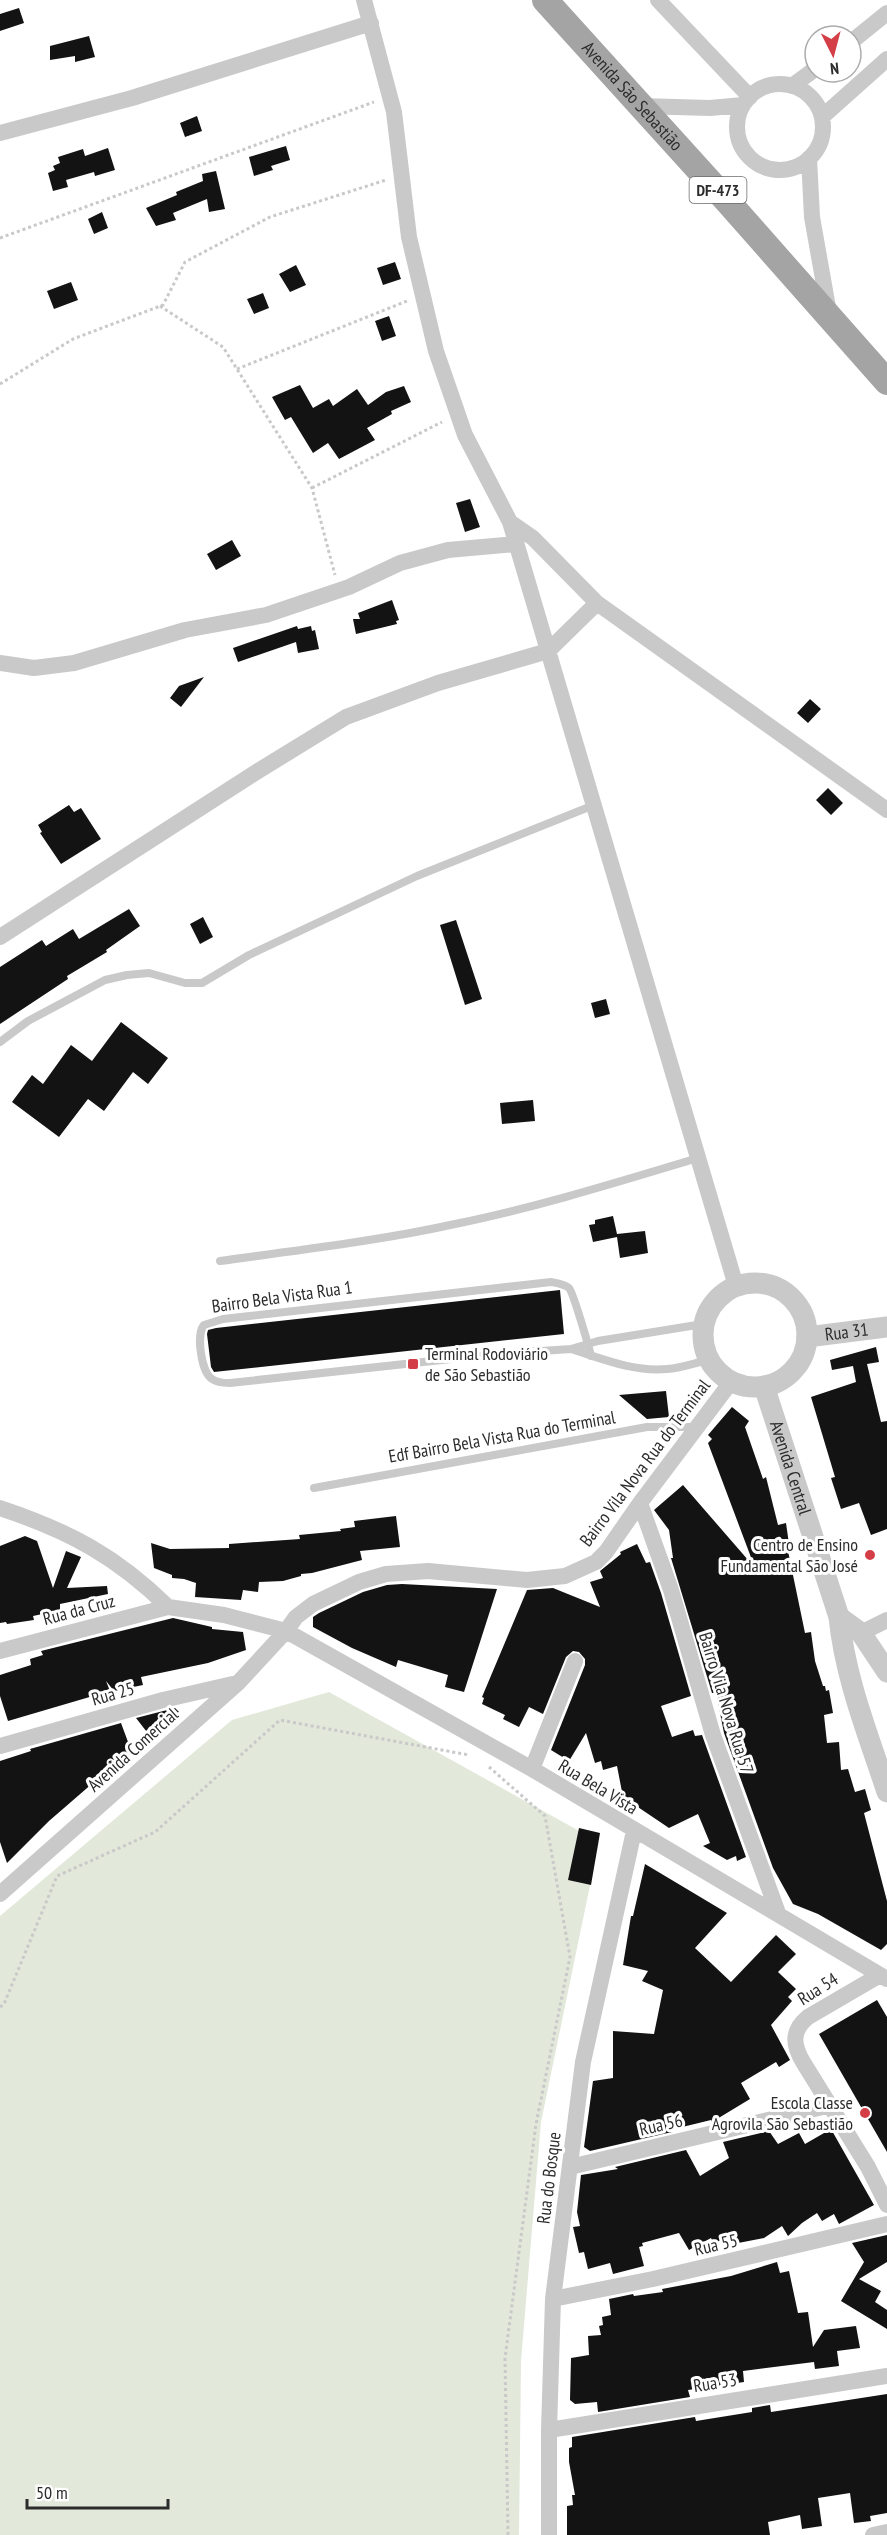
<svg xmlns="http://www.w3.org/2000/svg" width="887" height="2535" font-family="'PT Sans Narrow',sans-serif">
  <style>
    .green { fill: #e2e8da }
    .building { fill: #131313 }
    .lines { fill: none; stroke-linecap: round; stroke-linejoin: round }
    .path { stroke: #c9c9c9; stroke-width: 3; stroke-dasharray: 3 3; stroke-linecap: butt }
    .service { stroke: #c9c9c9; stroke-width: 8 }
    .minor { stroke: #c9c9c9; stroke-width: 16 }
    .tertiary { stroke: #c9c9c9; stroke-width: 21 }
    .primary { stroke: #a4a4a4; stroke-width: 26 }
    .poi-dot { fill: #d33e47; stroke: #fff; stroke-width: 2 }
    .labels { text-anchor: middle; stroke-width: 6; stroke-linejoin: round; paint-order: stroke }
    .shield { fill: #fff; stroke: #6b6b6b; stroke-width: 1.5 }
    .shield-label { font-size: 16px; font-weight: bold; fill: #2c2c2c }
    .street-label { font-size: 18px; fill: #2c2c2c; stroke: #fff }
    .poi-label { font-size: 18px; fill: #2c2c2c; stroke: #fff; text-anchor: end }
  </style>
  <rect width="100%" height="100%" fill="#fff"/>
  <!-- green -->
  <path class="green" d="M329,1692L599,1842L541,2122L521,2361L519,2535H0V1916L232,1720Z"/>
  <!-- building -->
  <path class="building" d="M19,8L24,23L0,31V14Z
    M89,36L95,57L75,62V56L50,60V46Z
    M197,116L202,131L185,137L180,123Z
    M286,146L290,160L271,166L273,170L254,176L249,157Z
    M108,148L115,170L95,176L94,172L66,180L68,187L53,191L48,173L55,170L53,166L60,163L58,157L83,149L85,156Z
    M216,171L225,209L209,212L207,199L173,213L176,220L156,226L146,208L177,195L176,192L203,181L202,174Z
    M102,212L108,228L94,234L88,219Z
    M395,262L401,279L383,285L377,268Z
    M296,265L306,285L290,292L279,274Z
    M71,282L78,300L54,309L47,291Z
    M263,293L269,308L254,314L247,299Z
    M389,316L396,336L382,341L375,321Z
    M300,385L313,408L329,399L333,406L357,389L368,405L386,392L404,386L411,402L391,411L392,414L367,428L375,440L339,459L328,443L313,453L291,417L285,420L272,397Z
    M470,499L480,527L465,532L456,503Z
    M232,540L241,556L216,570L207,554Z
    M392,600L399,620L396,621L397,624L356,634L353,619H360L358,613Z
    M297,626L298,629L311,626L312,631L315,630L319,649L298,653L296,642L238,662L233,648Z
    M204,677L181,707L170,698L179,686Z
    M810,699L821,709L808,723L797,713Z
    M828,788L843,803L831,815L816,800Z
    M69,805L74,812L81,808L101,839L61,864L40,833L42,832L38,825Z
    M129,909L140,926L106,950L107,952L67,976L68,979L0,1024V967L42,940L46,946L73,929L79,939Z
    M203,917L213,937L200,944L190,924Z
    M456,920L482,999L465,1005L440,925Z
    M606,999L610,1014L595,1018L591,1003Z
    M121,1022L168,1058L148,1084L133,1072L104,1111L88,1099L59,1137L12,1102L32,1075L43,1084L71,1045L92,1061Z
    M533,1100L535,1121L502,1124L500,1103Z
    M613,1216L617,1234L645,1231L648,1253L620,1258L617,1237L593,1242L589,1225L595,1224V1220Z
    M560,1290L564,1334L214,1372L211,1367L207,1334L208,1330L216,1328Z
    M876,1347L879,1362L867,1364L881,1422L887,1421V1529L871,1535L859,1503L841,1509L831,1478L835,1477L811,1397L856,1382L853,1366L832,1370L830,1360Z
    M666,1391L669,1417L647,1419L619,1395Z
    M732,1407L749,1421L745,1427L763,1479L766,1477L778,1525L786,1523L790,1551H788L805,1633L811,1632L815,1661L823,1686H825L826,1691L829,1690L833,1713L824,1715L827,1743L839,1742L841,1770L848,1769L855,1792L865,1789L871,1810L864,1813L887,1901V1944L881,1950L818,1914L793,1904L773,1868L724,1733L716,1693H712L671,1558H673L669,1530L654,1510L683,1485L755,1568L708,1443L712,1439L708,1435Z
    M396,1516L400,1547L360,1551L362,1560L312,1573L301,1574V1576L283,1581L259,1582L258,1592L243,1590L241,1600L195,1597L196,1583L184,1579L172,1578V1575L154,1568L151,1543L170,1549L229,1548V1544L300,1539L299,1535L341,1531L340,1529L355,1527L354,1521Z
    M25,1536L37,1541L53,1588L66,1551L81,1557L67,1588L107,1586L108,1594L60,1604V1611L56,1614L52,1612L33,1616L34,1620L7,1624L6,1622L0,1623V1546Z
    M637,1544L646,1563L650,1562L661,1593L691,1696L661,1706L672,1737L693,1730L695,1736L702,1735L746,1857L737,1861L736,1856L727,1860L703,1846L710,1843L698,1814L669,1828L623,1797L617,1766L603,1770L601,1761L595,1763L586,1733L569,1761L551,1750L585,1665V1659L579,1652L573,1651L566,1657L543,1714L529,1707L519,1727L503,1719L505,1715L482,1704L484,1698L482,1697L527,1590L553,1588L600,1607L590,1582L603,1578L600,1571L621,1554L620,1552Z
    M402,1584L497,1589L464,1692L445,1687L448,1675L398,1660L396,1667L352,1648L313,1627V1617L319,1613L363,1592L387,1585Z
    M173,1618L212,1627V1629L243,1632L246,1650L208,1663L141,1677L143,1685L114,1691L106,1681L110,1691L8,1721L0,1696V1675L31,1665L30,1659L43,1655L41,1651Z
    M175,1708L179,1712L150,1736L136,1718Z
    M121,1723L131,1750L49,1821L7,1863L0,1842V1761L31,1751L30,1749Z
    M579,1828L600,1833L591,1885L568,1880Z
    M645,1864L727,1913L695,1948L731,1982L776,1935L796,1954L778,1972L796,1989L788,1997L792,2001L771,2025L790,2060L779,2067L776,2062L741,2083L750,2099L712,2122L711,2120L670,2130L672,2132L590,2151L584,2147L593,2081L613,2078V2031L654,2034L663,1990L642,1981L648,1971L623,1965L631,1916H633Z
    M877,2000L887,2017V2152L819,2034Z
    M831,2129L874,2205L839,2224L834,2214L822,2221L817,2213L802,2223L788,2236L782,2226L764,2238L733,2244L728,2236L714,2244L711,2238L689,2250L679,2233L642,2243L643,2246L639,2247L644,2266L613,2274L610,2263L588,2269L584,2252L579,2253L573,2227L580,2226L577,2212L581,2175L618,2169L615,2167L686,2150L700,2176L729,2158L723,2142L769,2131L778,2144L799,2133L805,2144Z
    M887,2235V2262L859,2279L881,2291L875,2302L887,2310V2329L841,2301L864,2262L852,2243Z
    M777,2262L780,2273L789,2271L798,2313L808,2312L813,2347L824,2330L856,2326L860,2348L837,2351L839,2366L815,2369L814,2362L743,2371L744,2382L688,2390L690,2397L598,2412L597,2402L575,2404L570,2400L571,2358L589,2355L588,2336L601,2335L599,2326L603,2325L602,2317L611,2315L609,2299L633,2294L634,2296L663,2292L662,2289L731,2276Z
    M887,2394V2513L870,2516L871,2521L854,2523L850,2493L818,2498L822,2526L802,2529L800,2515L768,2522L770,2535H567V2506L573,2505L572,2495H575L569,2462V2448L572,2447V2437L695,2417L696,2421L752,2412V2408L770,2405L771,2412Z"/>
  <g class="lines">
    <!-- path -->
    <path class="path" d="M0,238L374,102
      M160,306L223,347L312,488L335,575
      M237,369L407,301
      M0,384L73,339L163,305L185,262L270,217L386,180
      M312,488L442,422
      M489,1767L545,1816L570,1957L536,2124L505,2358L508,2535
      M0,2007L4,2004L57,1876L155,1832L280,1720L469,1755"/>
    <!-- service -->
    <path class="service" d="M0,1042L28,1021L105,980L127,975L149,973L185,983H202L249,955L417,876L594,805
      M220,1261C299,1250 378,1241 455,1224C538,1207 618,1182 698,1158
      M571,1349C603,1359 633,1372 667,1369C681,1368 695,1363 708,1360
      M591,1356C589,1347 573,1292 569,1288C564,1284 557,1283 551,1282L223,1319L204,1325C196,1334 201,1372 212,1379C217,1383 224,1383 230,1383L497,1354L571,1349L598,1341L703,1324
      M314,1488L647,1427H696"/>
    <!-- minor -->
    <path class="minor" d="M364,0L394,112L409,237L436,351L465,435L510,522L736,1286
      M658,0L750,97
      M851,42L887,13
      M737 127a43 43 0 1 1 86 0a43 43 0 1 1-86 0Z
      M792,86L815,69
      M640,106L710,108L743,105
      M822,117L887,59
      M0,133L132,98L371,23
      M809,158L812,217L829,313
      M510,522L533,538L597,603L887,810
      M0,663L34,668L74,663L185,630L266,615L349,587L400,563L448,550L516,544
      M0,937L258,771L346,717L438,683L548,651L597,603
      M640,1503L671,1590L713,1735L778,1913
      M0,1508C69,1531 116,1556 168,1607
      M861,1633L887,1620
      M0,1651L168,1607L224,1615L286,1631L532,1769L887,1979
      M0,1746L163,1700L237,1683
      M532,1769L575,1661
      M0,1894L238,1683L286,1631L296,1617L313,1604L359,1582L386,1574L428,1571L527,1580L565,1576L596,1562L606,1552L640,1503L731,1382
      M880,1975L808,2017C791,2031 793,2045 803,2062L868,2167L887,2205
      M570,2167L831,2105
      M553,2299L653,2279L887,2224
      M549,2430L887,2376
      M549,2535V2430L553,2299L583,2062L634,1831
      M873,2535L887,2532"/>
    <!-- tertiary -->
    <g class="tertiary">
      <circle cx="755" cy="1335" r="52"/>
      <path id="s1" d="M807,1337L887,1327"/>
      <path id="s2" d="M764,1386L839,1617C845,1678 868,1734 887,1792"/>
      <path d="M839,1617L861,1633L887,1672"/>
    </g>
    <!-- primary -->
    <path class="primary" id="s3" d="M545,0L728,202L887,382"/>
  </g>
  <!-- markers -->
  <g class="poi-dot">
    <rect x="407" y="1358" width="12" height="12" rx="3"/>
    <circle cx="870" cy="1555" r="6"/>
    <circle cx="865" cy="2113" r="6"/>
  </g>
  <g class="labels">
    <!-- shield labels -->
    <rect class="shield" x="689.5" y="177" width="57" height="26" rx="4.5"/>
    <g class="shield-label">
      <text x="718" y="196">DF-473</text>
    </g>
    <!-- street labels -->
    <g class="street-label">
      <text dy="6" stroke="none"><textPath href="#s3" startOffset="130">Avenida São Sebastião</textPath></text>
      <text transform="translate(282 1297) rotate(-8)" y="6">Bairro Bela Vista Rua 1</text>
      <text dy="6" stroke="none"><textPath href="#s1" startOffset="40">Rua 31</textPath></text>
      <text transform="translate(502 1437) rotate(-10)" y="6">Edf Bairro Bela Vista Rua do Terminal</text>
      <text transform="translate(645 1463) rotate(-53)" y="6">Bairro Vila Nova Rua do Terminal</text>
      <text dy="6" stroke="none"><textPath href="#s2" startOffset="86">Avenida Central</textPath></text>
      <text transform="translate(79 1610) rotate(-15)" y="6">Rua da Cruz</text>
      <text transform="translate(113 1694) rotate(-16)" y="6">Rua 25</text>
      <text transform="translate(726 1703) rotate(73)" y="6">Bairro Vila Nova Rua 57</text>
      <text transform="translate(133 1750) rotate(-42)" y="6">Avenida Comercial</text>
      <text transform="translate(598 1787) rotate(31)" y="6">Rua Bela Vista</text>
      <text transform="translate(818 1989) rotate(-32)" y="6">Rua 54</text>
      <text transform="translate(661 2125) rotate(-13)" y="6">Rua 56</text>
      <text transform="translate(549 2178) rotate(-83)" y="6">Rua do Bosque</text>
      <text transform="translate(716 2245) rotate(-13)" y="6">Rua 55</text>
      <text transform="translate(715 2383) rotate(-9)" y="6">Rua 53</text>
    </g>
    <!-- poi labels -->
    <g class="poi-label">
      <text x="425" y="1360" text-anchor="start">Terminal Rodoviário<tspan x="425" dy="21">de São Sebastião</tspan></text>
      <text x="858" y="1551">Centro de Ensino<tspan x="858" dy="21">Fundamental São José</tspan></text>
      <text x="853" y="2109">Escola Classe<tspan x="853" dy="21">Agrovila São Sebastião</tspan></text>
    </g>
  </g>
  <!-- north arrow -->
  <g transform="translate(833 54) rotate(174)"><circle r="28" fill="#ffffff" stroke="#ababab" stroke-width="1.5"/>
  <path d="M0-4.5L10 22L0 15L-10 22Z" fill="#d33e47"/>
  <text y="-9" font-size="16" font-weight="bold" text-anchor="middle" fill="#2c2c2c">N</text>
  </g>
  <!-- scale -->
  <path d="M27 2499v9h141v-9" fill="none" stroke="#2c2c2c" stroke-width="3"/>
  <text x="36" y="2499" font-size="18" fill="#2c2c2c" stroke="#ffffff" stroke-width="4.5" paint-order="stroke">50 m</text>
</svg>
